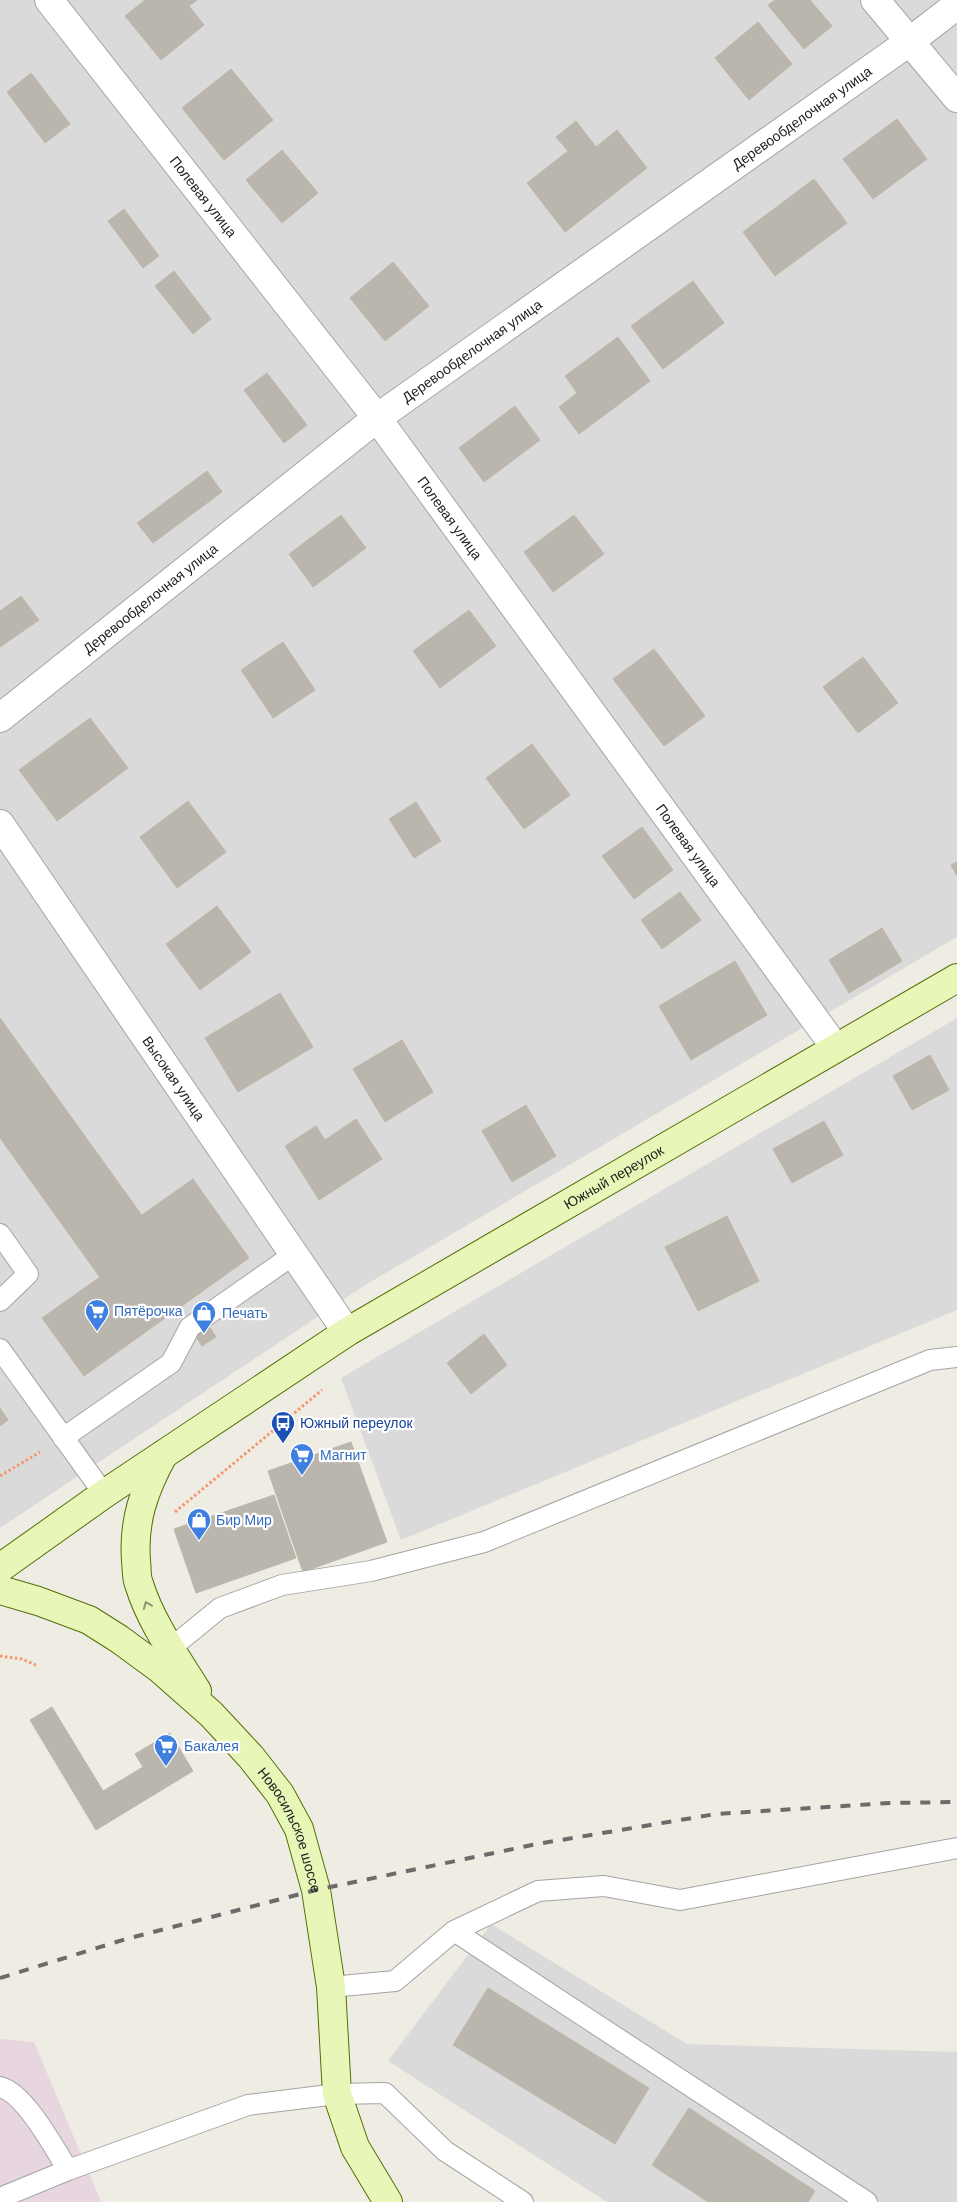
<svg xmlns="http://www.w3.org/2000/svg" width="957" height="2202" font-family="'DM Sans',sans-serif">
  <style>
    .residential { fill: #dbdada }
    .industrial { fill: #e7d5e0 }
    .building { fill: #bab5ad; stroke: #bfb6a6 }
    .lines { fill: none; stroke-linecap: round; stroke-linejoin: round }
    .lane-casing { stroke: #a4a4a4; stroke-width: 22 }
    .street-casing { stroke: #a4a4a4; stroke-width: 30 }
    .secondary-casing { stroke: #517008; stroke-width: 30 }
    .path { stroke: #f5966d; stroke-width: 3; stroke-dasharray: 2.5 2.5; stroke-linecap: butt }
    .lane { stroke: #fff; stroke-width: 20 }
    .street { stroke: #fff; stroke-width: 28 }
    .secondary { stroke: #e8f7b8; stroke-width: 28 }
    .rail { stroke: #6b6b6b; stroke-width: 4; stroke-dasharray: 10 10; stroke-linecap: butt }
    .oneway { stroke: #8d9572 }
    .labels { text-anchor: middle; stroke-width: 4.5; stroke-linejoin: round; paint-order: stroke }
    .street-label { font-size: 14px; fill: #1d1d1d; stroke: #fff }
    .shop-label { font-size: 14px; fill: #366cbe; stroke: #fff; text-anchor: start }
    .transit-label { font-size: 14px; fill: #164399; stroke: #fff; text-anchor: start }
  </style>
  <rect width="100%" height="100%" fill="#eeece3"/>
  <!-- residential -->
  <path class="residential" d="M0,0H957V937L367,1284L0,1528Z
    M957,1018V1310L401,1540L341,1378Z
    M491,1924L687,2044L957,2052V2202H607L388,2061Z"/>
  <!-- industrial -->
  <path class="industrial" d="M0,2039L34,2042L101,2202H0Z"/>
  <!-- building -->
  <path class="building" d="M145,0H197L189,6L204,25L161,60L125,16Z
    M775,0H810L832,26L804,49L768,5Z
    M758,22L792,64L749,100L715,58Z
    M231,69L273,120L224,160L182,108Z
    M31,73L70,124L45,143L7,92Z
    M897,119L927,159L873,199L843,159Z
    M576,121L596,147L617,130L647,168L565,232L527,183L568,151L556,137Z
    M282,150L318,193L282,223L246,180Z
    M814,179L847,223L775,276L743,232Z
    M124,209L159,256L143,268L108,221Z
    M393,262L429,306L385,341L350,298Z
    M174,271L211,319L193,334L155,286Z
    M693,281L724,323L663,369L631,326Z
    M618,337L650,381L579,434L559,407L577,393L565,376Z
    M267,373L307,425L284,443L244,390Z
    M515,406L540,440L484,482L459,448Z
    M207,471L222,492L153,543L137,523Z
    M341,515L366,548L313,587L289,554Z
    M574,515L604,554L553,592L524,552Z
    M21,596L39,620L0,647V611Z
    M469,610L496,646L440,688L413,651Z
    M283,642L315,690L273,718L241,670Z
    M654,649L705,716L664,746L613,679Z
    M863,657L898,703L858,733L823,687Z
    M90,718L128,768L57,821L19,770Z
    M532,744L570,795L524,829L486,778Z
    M188,801L226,852L177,888L140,837Z
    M416,802L441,841L414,858L389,819Z
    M642,827L673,870L634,899L602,856Z
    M957,862V876L951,865Z
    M680,892L701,920L662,949L641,920Z
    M217,906L251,952L200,990L166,944Z
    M882,928L902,961L849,993L829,960Z
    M735,961L767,1015L691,1060L659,1006Z
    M280,993L313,1047L238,1092L205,1038Z
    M0,1018L174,1260L117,1301L0,1138Z
    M402,1040L433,1092L385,1122L353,1069Z
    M930,1055L949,1090L912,1110L893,1076Z
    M526,1105L556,1156L512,1182L482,1131Z
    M356,1119L382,1159L319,1200L285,1146L316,1126L325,1140Z
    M824,1121L843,1155L792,1183L773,1149Z
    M193,1179L249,1258L84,1376L42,1318L100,1277L117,1301L174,1260L142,1215Z
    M727,1216L759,1281L698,1311L665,1247Z
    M207,1323L216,1337L202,1346L193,1332Z
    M484,1334L507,1365L471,1394L447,1363Z
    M0,1408L8,1420L0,1426Z
    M351,1442L387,1542L303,1572L268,1471Z
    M274,1495L296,1558L196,1593L174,1529Z
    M52,1707L103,1791L143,1767L135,1754L170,1733L193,1771L96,1830L30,1720Z
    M488,1988L649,2088L615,2144L453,2045Z
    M689,2108L815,2191L808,2202H708L652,2165Z"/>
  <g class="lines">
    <!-- lane casing -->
    <g class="lane-casing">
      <path id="lane" d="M0,1234L28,1274L0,1301
        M0,1349L104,1494
        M63,1438L171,1363L190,1327L293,1255
        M171,1648L220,1608L282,1585L371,1571L484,1542L930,1360L957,1357
        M454,1931L867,2202
        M331,1987L395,1981L454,1931L538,1891L604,1886L680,1900L957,1848
        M0,2087C25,2093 54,2148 68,2170
        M0,2198L68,2170L248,2105L337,2094L385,2093L445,2151L523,2202"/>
    </g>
    <!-- street casing -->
    <g class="street-casing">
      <g id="street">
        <path id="s1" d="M49,0L377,418L835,1047"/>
        <path d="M875,0L957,98"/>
        <path id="s2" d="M0,718L377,418L909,42L957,5"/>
        <path id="s3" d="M0,824L347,1332"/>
      </g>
    </g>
    <!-- secondary casing -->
    <g class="secondary-casing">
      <g id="secondary">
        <path d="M163,1455C144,1490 133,1521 136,1561C137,1568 136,1577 139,1584C151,1623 176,1657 197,1691"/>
        <path id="s4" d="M0,1568L104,1494L347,1332L957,978"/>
        <path id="s5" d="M0,1590L38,1601L89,1620L119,1639L160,1669L211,1714L251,1757L280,1794L299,1829L316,1890L331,1987L337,2094L355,2147L388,2202"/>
      </g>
    </g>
    <!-- path -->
    <path class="path" d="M0,1476L40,1452
      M175,1512L322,1390
      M0,1656L22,1659L38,1666"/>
    <!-- lane -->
    <use href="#lane" class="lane"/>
    <!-- street -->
    <use href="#street" class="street"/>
    <!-- secondary -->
    <use href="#secondary" class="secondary"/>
    <!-- rail -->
    <path class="rail" d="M0,1978L126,1939L316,1890L537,1844L716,1814L890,1803L957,1802"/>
  </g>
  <!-- one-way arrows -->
  <defs><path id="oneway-chevron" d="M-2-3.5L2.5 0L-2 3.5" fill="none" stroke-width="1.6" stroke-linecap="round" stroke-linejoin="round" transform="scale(1.25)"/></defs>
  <use class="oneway" href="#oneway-chevron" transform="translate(147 1605) rotate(-112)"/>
  <!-- icons -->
  <defs>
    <g id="supermarket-pin" transform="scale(1.25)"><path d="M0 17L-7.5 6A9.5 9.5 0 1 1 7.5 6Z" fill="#3f7fe0" stroke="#fff"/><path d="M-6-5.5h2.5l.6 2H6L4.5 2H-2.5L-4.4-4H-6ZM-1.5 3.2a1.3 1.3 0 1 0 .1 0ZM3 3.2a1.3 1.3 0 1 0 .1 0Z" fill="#fff"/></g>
    <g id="shop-pin" transform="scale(1.25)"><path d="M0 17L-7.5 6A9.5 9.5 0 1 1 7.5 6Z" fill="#3f7fe0" stroke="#fff"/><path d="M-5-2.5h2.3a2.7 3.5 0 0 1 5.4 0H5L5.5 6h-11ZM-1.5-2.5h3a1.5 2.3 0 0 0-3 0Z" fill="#fff"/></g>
    <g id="bus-pin" transform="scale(1.25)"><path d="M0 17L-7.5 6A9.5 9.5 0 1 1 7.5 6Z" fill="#1a4fb4" stroke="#fff"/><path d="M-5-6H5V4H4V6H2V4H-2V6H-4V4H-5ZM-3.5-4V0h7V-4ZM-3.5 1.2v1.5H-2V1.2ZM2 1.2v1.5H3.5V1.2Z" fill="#fff"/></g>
  </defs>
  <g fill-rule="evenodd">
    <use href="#supermarket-pin" x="97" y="1311"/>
    <use href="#shop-pin" x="204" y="1313"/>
    <use href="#bus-pin" x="283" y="1423"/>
    <use href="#supermarket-pin" x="302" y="1455"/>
    <use href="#shop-pin" x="199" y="1520"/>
    <use href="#supermarket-pin" x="166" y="1746"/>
  </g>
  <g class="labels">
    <!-- street labels -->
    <g class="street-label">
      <text dy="5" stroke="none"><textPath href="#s2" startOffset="1002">Деревообделочная улица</textPath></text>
      <text dy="5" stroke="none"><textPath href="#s1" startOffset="250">Полевая улица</textPath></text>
      <text dy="5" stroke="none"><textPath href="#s2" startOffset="598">Деревообделочная улица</textPath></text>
      <text dy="5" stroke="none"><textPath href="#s1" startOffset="655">Полевая улица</textPath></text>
      <text dy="5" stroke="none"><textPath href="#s2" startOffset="192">Деревообделочная улица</textPath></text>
      <text dy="5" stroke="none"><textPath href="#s1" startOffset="1060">Полевая улица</textPath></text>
      <text dy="5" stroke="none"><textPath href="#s3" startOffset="308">Высокая улица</textPath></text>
      <text dy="5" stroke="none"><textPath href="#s4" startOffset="728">Южный переулок</textPath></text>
      <text dy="5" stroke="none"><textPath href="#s5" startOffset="391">Новосильское шоссе</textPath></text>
    </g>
    <!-- shop labels -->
    <g class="shop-label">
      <text x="114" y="1316">Пятёрочка</text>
      <text x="222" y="1318">Печать</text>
      <text x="320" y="1460">Магнит</text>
      <text x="216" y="1525">Бир Мир</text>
      <text x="184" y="1751">Бакалея</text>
    </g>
    <!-- transit labels -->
    <g class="transit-label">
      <text x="300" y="1428">Южный переулок</text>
    </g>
  </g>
</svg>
